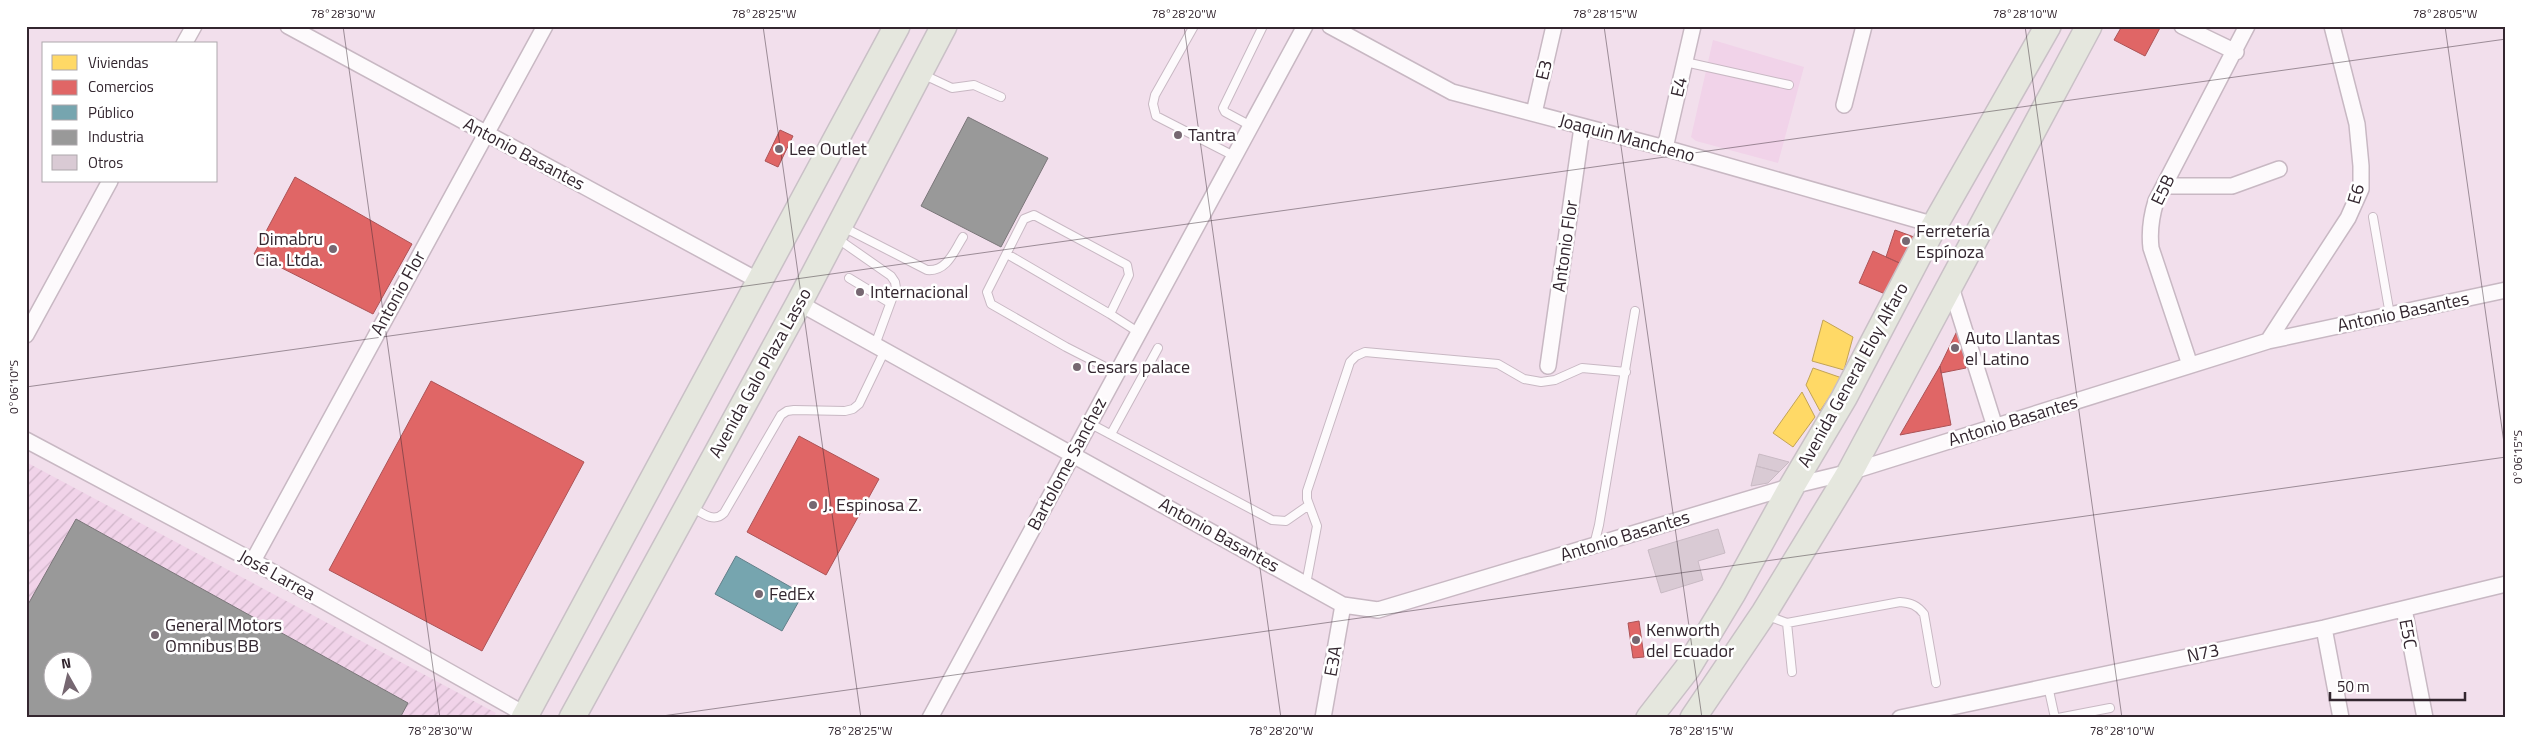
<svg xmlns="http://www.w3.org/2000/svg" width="2532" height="744" font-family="'Titillium Web',sans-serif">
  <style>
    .built { fill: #f1d3e9 }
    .industrial { fill: url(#industrial-furrows); fill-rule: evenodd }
    .homes { fill: #ffd966; stroke: #c2a356 }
    .shops { fill: #e06666; stroke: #ac5356 }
    .public { fill: #76a5af; stroke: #627f89 }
    .industry { fill: #999; stroke: #7a7679; fill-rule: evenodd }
    .building { fill: #d9cad4; stroke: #c9bac4 }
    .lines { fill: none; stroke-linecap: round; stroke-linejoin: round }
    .service-casing { stroke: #c8b8c3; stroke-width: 10 }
    .minor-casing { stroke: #c8b8c3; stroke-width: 18 }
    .primary-casing { stroke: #c9c0c6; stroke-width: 28 }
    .service { stroke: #fdfafc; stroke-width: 8 }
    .minor { stroke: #fdfafc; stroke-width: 15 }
    .primary { stroke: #e5e7de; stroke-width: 25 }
    .ticks { fill: none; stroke: #33262f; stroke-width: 1; stroke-opacity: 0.45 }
    .poi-dot { fill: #766771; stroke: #fff; stroke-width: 2 }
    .labels { text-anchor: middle; stroke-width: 5; stroke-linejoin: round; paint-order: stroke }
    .street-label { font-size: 18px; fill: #33262f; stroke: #fff }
    .poi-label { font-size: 18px; fill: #33262f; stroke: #fff; text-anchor: start }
    .neatline { fill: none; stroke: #33262f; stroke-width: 2 }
    .ticks-label { font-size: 12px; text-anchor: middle; fill: #33262f }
  </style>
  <defs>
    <pattern id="industrial-furrows" width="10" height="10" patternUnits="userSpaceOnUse" patternTransform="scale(1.25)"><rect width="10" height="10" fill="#f1d3e9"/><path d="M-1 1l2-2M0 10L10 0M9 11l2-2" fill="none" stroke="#cfb5c8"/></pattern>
  </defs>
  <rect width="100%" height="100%" fill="#f2dfec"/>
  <!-- built -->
  <path class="built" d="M1713,40L1804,67L1778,163L1696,141L1691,137Z"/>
  <!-- industrial -->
  <path class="industrial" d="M26,462L496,713L493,718H26ZM52,662H82V692H52Z"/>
  <!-- homes -->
  <path class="homes" d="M1823,320L1853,337L1844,370L1812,361Z
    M1813,368L1842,378L1820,411L1806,385Z
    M1802,392L1815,417L1793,447L1773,433Z"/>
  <!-- shops -->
  <path class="shops" d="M2122,26H2161L2145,56L2114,40Z
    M780,130L793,136L778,167L765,161Z
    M295,177L412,244L373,314L254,254Z
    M1895,230L1914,237L1904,265L1886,257Z
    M1873,251L1904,265L1890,296L1859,283Z
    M1958,329L1966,368L1941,373L1940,366Z
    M1940,366L1951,425L1900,435Z
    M431,381L584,462L482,651L329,570Z
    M799,436L879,479L826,575L747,532Z
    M1639,621L1644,657L1633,658L1628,623Z"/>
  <!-- public -->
  <path class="public" d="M736,556L803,594L782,631L715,594Z"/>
  <!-- industry -->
  <path class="industry" d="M968,117L1048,158L1001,247L921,206Z
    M76,519L408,703L400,718H26V608ZM52,662H82V692H52Z"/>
  <!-- building -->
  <path class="building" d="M1759,454L1789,462L1779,472L1756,466Z
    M1756,466L1779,472L1768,483L1751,486Z
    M1718,529L1725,553L1698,561L1703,580L1661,593L1648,550Z"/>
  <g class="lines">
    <!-- service casing -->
    <g class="service-casing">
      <path id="service" d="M1194,26L1155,95L1153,104L1156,116L1234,156
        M1685,62L1789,85
        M922,74L952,88L974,85L1001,97
        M1251,126L1225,112L1223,108L1263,26
        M2373,217L2390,315
        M843,227L927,270C947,272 954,251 963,237
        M838,239L891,276L895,282L896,288L875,345
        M1007,254L1110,314
        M849,278L890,303
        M1117,373L1066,347L991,304L987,292L1024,219L1034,215L1127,265L1129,275L1110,314L1138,332
        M1089,423L1272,520L1286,521L1309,505
        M1111,434L1158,348
        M692,507C703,514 714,523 724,513L781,415L787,411L794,410L845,411L853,409L859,404L885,350
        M1594,545L1599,525L1635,311
        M1306,584L1317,526L1307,499V491L1350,362L1356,356L1365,352L1498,364L1524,379L1541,382L1555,380L1582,368L1626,372
        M1768,616L1787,623L1900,602C1911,603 1917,605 1924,614L1936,683
        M1787,623L1792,672
        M2048,686L2055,718
        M2058,718L2110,708"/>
    </g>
    <!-- minor casing -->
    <g class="minor-casing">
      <path id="minor" d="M288,26L759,281
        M1330,26L1452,92L1665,148L1935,225
        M2182,26L2236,52
        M184,44L194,26
        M1844,105L1864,26
        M1534,113L1554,26
        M1665,148L1693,26
        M2164,186H2232L2279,169
        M1951,287L1995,427
        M799,303L1343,605L1378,610L1792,486L1850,472L2268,341L2506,290
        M26,335L110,181
        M2268,341L2348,218L2361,189V166L2357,124L2332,26
        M2190,365L2151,248C2149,231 2151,217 2156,201L2247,26
        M1548,366L1582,127
        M26,440L253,561L526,715
        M253,561L545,26
        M2404,609L2425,718
        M2324,628L2341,718
        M930,718L1305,26
        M1323,718L1343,605
        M1900,718L2324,628L2506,584"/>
    </g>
    <!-- primary casing -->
    <g class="primary-casing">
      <path id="primary" d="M524,718L897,26
        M572,718L799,303L944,26
        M1649,718L1687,669L1733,593L1792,486L1844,398L1933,228L2048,26
        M1693,718L1764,613L1850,472L2089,26"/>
    </g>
    <!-- service -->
    <use href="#service" class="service"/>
    <!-- minor -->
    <use href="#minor" class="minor"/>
    <!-- primary -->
    <use href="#primary" class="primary"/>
  </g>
  <!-- ticks -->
  <path class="ticks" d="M343,26L440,718M763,26L861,718M1184,26L1281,718M1604,26L1702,718M2025,26L2122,718M2445,26L2506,457M26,387L2506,39M648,718L2506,457"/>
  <!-- markers -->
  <g class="poi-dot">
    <circle cx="1178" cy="135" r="5"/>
    <circle cx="779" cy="149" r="5"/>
    <circle cx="1906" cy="241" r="5"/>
    <circle cx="333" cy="249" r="5"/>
    <circle cx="860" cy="292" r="5"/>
    <circle cx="1955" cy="348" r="5"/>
    <circle cx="1077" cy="367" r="5"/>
    <circle cx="813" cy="505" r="5"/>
    <circle cx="759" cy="594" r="5"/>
    <circle cx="155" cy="635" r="5"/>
    <circle cx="1636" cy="640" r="5"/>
  </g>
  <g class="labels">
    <!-- street labels -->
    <g class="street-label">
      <text transform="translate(1544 70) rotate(-77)" y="6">E3</text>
      <text transform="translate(1679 87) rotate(-77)" y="6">E4</text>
      <text transform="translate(1627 138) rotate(15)" y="6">Joaquin Mancheno</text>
      <text transform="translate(524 154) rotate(28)" y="6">Antonio Basantes</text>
      <text transform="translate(2163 190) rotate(-64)" y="6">E5B</text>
      <text transform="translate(2356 194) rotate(-74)" y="6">E6</text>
      <text transform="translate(1565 246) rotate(-82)" y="6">Antonio Flor</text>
      <text transform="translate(398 293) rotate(-61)" y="6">Antonio Flor</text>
      <text transform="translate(2403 312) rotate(-12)" y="6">Antonio Basantes</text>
      <text transform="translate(760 373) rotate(-61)" y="6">Avenida Galo Plaza Lasso</text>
      <text transform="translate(1853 375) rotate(-61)" y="6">Avenida General Eloy Alfaro</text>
      <text transform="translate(2013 421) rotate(-17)" y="6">Antonio Basantes</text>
      <text transform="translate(1067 464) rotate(-62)" y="6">Bartolome Sanchez</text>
      <text transform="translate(1219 535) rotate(29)" y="6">Antonio Basantes</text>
      <text transform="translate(1625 536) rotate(-17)" y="6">Antonio Basantes</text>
      <text transform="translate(277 575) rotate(29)" y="6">José Larrea</text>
      <text transform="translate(2408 634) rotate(79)" y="6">E5C</text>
      <text transform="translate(2203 653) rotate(-12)" y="6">N73</text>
      <text transform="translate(1333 661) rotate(-80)" y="6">E3A</text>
    </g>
    <!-- poi labels -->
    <g class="poi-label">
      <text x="1188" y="141">Tantra</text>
      <text x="789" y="155">Lee Outlet</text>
      <text x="1916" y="237">Ferretería<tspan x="1916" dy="21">Espínoza</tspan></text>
      <text x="323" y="245" text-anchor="end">Dimabru<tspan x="323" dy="21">Cia. Ltda.</tspan></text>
      <text x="870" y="298">Internacional</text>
      <text x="1965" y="344">Auto Llantas<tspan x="1965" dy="21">el Latino</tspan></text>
      <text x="1087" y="373">Cesars palace</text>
      <text x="823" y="511">J. Espinosa Z.</text>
      <text x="769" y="600">FedEx</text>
      <text x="165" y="631">General Motors<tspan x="165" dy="21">Omnibus BB</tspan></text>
      <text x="1646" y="636">Kenworth<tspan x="1646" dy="21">del Ecuador</tspan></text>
    </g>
  </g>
  <!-- border -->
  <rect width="2532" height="744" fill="none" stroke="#ffffff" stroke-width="55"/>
  <!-- legend -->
  <rect x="42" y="42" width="175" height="140" fill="#ffffff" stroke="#ada8ac"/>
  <rect x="52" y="55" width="25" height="15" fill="#ffd966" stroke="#ada8ac"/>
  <text x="88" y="68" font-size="15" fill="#33262f">Viviendas</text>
  <rect x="52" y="80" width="25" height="15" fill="#e06666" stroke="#ada8ac"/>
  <text x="88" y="92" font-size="15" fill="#33262f">Comercios</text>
  <rect x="52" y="105" width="25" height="15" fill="#76a5af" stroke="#ada8ac"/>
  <text x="88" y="118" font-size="15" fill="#33262f">Público</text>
  <rect x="52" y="130" width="25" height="15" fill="#999999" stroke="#ada8ac"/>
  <text x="88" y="142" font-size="15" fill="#33262f">Industria</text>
  <rect x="52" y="155" width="25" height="15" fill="#d9cad4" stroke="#ada8ac"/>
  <text x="88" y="168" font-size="15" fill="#33262f">Otros</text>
  <!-- north arrow -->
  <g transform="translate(68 676) rotate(352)"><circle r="24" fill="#ffffff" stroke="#ada8ac"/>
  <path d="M0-4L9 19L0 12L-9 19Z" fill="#766771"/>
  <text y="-8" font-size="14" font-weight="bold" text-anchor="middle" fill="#33262f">N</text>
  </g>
  <!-- scale -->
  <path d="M2330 692v8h135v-8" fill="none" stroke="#33262f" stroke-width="2.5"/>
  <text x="2337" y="692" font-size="15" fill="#33262f" stroke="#ffffff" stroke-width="4" paint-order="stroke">50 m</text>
  <rect x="28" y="28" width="2476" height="688" class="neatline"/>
  <g class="ticks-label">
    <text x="343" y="18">78°28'30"W</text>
    <text x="764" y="18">78°28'25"W</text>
    <text x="1184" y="18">78°28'20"W</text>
    <text x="1605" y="18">78°28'15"W</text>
    <text x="2025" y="18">78°28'10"W</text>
    <text x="2445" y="18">78°28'05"W</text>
    <text transform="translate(14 387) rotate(-90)" y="4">0°06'10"S</text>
    <text transform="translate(2518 457) rotate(-90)" y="4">0°06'15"S</text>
    <text x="440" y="735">78°28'30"W</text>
    <text x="860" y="735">78°28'25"W</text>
    <text x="1281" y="735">78°28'20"W</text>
    <text x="1701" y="735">78°28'15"W</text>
    <text x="2122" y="735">78°28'10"W</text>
  </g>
</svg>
